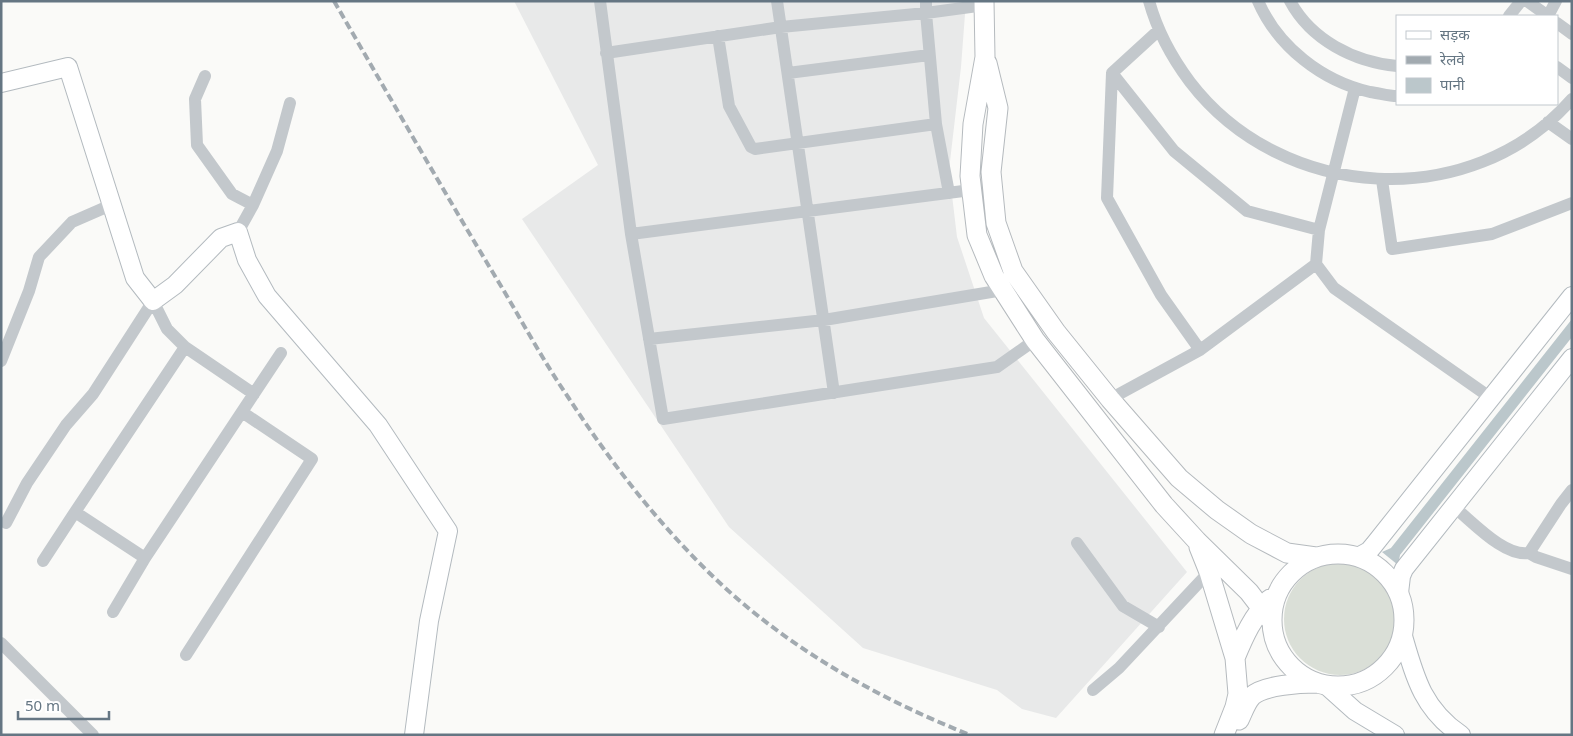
<svg xmlns="http://www.w3.org/2000/svg" width="1573" height="736" font-family="'Noto Sans','Noto Sans Devanagari',sans-serif">
  <style>
    .built { fill: #e8e9e9 }
    .green { fill: #dadfd7 }
    .water { fill: #bbc7cb }
    .lines { fill: none; stroke-linecap: round; stroke-linejoin: round }
    .secondary-casing { stroke: #b3babf; stroke-width: 20 }
    .primary-casing { stroke: #b5babe; stroke-width: 21 }
    .street { stroke: #c3c8cc; stroke-width: 12 }
    .secondary { stroke: #fff; stroke-width: 18 }
    .primary { stroke: #fff; stroke-width: 19 }
    .rail { stroke: #a2aab0; stroke-width: 4; stroke-dasharray: 8 4; stroke-linecap: butt }
  </style>
  <rect width="100%" height="100%" fill="#fafaf8"/>
  <!-- built -->
  <path class="built" d="M514,1H966L961,67L949,170L957,237L984,318L1187,572L1056,718L1022,709L997,690L863,648L729,527L522,219L598,165Z"/>
  <!-- green -->
  <path class="green" d="M1284 619a56 56 0 1 1 112 0a56 56 0 1 1-112 0Z"/>
  <!-- water -->
  <path class="water" d="M1572,319V337L1400,555L1398,565L1382,552L1391,548Z"/>
  <g class="lines">
    <!-- secondary casing -->
    <g class="secondary-casing">
      <path id="secondary" d="M1,83L68,67L135,278L153,301L175,285L221,238L238,232L247,260L267,296L378,425L448,531L429,621L414,735
        M1358,557L1369,551L1374,545L1572,296
        M1399,593L1401,576L1404,569L1572,358
        M1403,636C1415,678 1423,709 1461,735
        M1326,685L1355,711L1395,735"/>
    </g>
    <!-- primary casing -->
    <g class="primary-casing">
      <path id="primary" d="M984,1L985,57L973,124L970,176L977,235L994,276L1035,340L1164,505L1197,541L1249,592L1272,622
        M987,63L998,108L991,172L996,223L1013,271L1056,332L1110,399L1179,478L1217,510L1251,534L1287,553L1316,557
        M1199,547L1209,572L1235,658L1238,694L1235,707L1224,735
        M1272 620a66 66 0 1 1 132 0a66 66 0 1 1-132 0Z
        M1235,658C1244,636 1253,616 1270,599
        M1239,720C1243,712 1246,702 1252,696C1264,685 1301,683 1317,683"/>
    </g>
    <!-- street -->
    <path class="street" d="M600,1L631,234L663,419L997,367L1035,340
      M777,1L834,393
      M926,1V13L936,124L949,193
      M1149,1C1157,30 1172,58 1190,82C1282,202 1471,214 1572,99
      M1258,1C1278,47 1322,81 1370,92C1379,93 1388,96 1397,96
      M1290,1C1311,40 1354,62 1397,66
      M1527,1L1548,16
      M1509,16L1521,1
      M1548,16L1556,1
      M1557,23L1572,34
      M1159,30L1112,73L1107,198L1161,295L1200,350L1316,264
      M718,36L729,106L751,147L755,149L936,124
      M606,53L781,27L926,13L985,5
      M1557,67L1572,78
      M788,73L929,55
      M1112,73L1174,151L1247,211L1319,230
      M205,76L195,99L197,145L232,194L253,205
      M1355,88L1319,230L1316,264L1334,288L1491,398
      M1548,122L1572,139
      M1382,180L1392,249L1492,234L1572,203
      M238,232L253,205L277,151L290,103
      M631,234L971,190
      M649,339L824,320L1003,290
      M185,347L254,394
      M1,361L29,291L39,257L72,222L111,205
      M1110,399L1200,350
      M1454,507C1473,522 1504,557 1529,553L1536,557L1572,569
      M6,523L27,483L66,425L93,394L153,301L167,329L185,347L75,512L145,558L281,353
      M1077,543L1123,606L1159,627
      M1529,553L1561,504L1572,490
      M43,561L75,512
      M113,612L145,558
      M1,643L93,735
      M186,655L312,459L242,412
      M1093,690L1119,668L1209,572"/>
    <!-- secondary -->
    <use href="#secondary" class="secondary"/>
    <!-- primary -->
    <use href="#primary" class="primary"/>
    <!-- rail -->
    <path class="rail" d="M334,1C389,96 444,192 501,286C523,323 544,362 568,397C613,466 663,530 723,586C795,652 880,699 970,735"/>
  </g>
  <!-- border -->
  <rect width="1573" height="736" fill="none" stroke="#657683" stroke-width="5"/>
  <!-- legend -->
  <rect x="1396" y="15" width="162" height="90" fill="#ffffff" stroke="#c1c8cd"/>
  <rect x="1406" y="31" width="25" height="8" fill="#ffffff" stroke="#c1c8cd"/>
  <text x="1440" y="40" font-size="15" fill="#657683">सड़क</text>
  <rect x="1406" y="56" width="25" height="8" fill="#a2aab0" stroke="#c1c8cd"/>
  <text x="1440" y="65" font-size="15" fill="#657683">रेलवे</text>
  <rect x="1406" y="78" width="25" height="15" fill="#bbc7cb" stroke="#c1c8cd"/>
  <text x="1440" y="90" font-size="15" fill="#657683">पानी</text>
  <!-- scale -->
  <path d="M18 711v8h91v-8" fill="none" stroke="#657683" stroke-width="2.5"/>
  <text x="25" y="711" font-size="15" fill="#657683" stroke="#ffffff" stroke-width="4" paint-order="stroke">50 m</text>
</svg>
